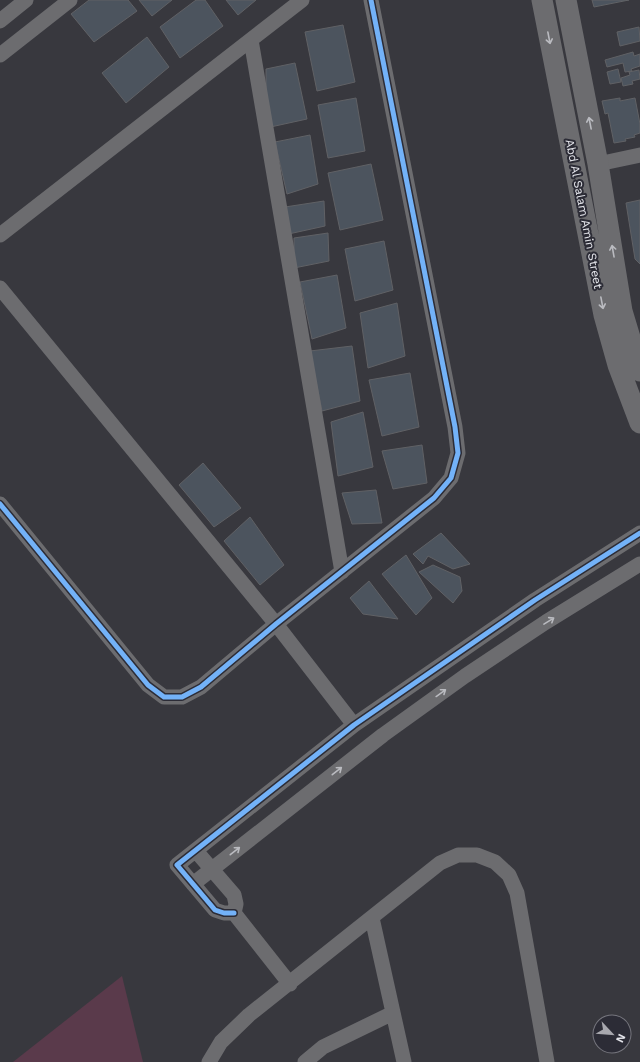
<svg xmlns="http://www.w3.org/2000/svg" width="640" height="1062" font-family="'Work Sans',sans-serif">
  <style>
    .green { fill: #5a3a4b }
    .building { fill: #4c545e; stroke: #606165 }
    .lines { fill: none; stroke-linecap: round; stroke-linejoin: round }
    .street { stroke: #6c6c6f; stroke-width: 15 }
    .secondary { stroke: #6c6c6f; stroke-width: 21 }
    .cycleway-casing { stroke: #2c2c36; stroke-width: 8 }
    .cycleway { stroke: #73b2f8; stroke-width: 5 }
    .oneway { stroke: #babbc0 }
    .labels { text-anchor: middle; stroke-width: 4; stroke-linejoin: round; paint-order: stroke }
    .street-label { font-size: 12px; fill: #e4e5eb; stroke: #2c2c36 }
  </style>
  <rect width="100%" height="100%" fill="#38383e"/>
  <!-- green -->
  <path class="green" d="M122,976L143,1062H13Z"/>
  <!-- building -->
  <path class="building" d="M89,0H128L137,11L94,42L71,14Z
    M139,0H172L152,16Z
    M196,0H205L223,26L180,58L160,27Z
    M226,0H256L238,15Z
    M592,0H629L594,7Z
    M343,25L355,82L317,91L305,32Z
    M639,27L640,41L620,46L617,32Z
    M147,37L169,67L126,103L102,73Z
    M633,52L634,56L640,54V66L631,69L632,71L625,72L623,63L607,67L605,60Z
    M295,63L307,119L266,128V69Z
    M618,69L621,82L610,84L607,72Z
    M639,70L640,79L632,81L633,84L623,86L621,78L630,75L629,72Z
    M356,98L365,151L328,158L318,105Z
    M620,98V101L635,98L640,124V133L634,135L635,137L625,139L626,141L614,143L608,113L605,114L602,101Z
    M310,135L318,184L287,194L275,142Z
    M371,164L383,220L340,230L328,173Z
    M640,200V264L635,259L626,203Z
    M324,201L325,226L284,235L285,207Z
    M328,233L329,261L294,268V238Z
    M384,241L393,290L355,301L345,249Z
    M337,275L346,328L312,339L300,282Z
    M397,303L405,356L368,368L360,313Z
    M352,346L360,401L322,411L310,351Z
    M410,373L419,427L382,436L369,380Z
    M363,412L373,467L338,476L331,422Z
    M422,445L427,483L393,489L382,451Z
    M203,463L241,508L214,527L179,485Z
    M376,490L382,523L352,524L342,493Z
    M250,517L284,565L260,585L224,541Z
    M441,533L470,564L453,569L428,556L423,564L413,554Z
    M406,555L432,598L416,615L382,574Z
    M433,565L460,577L462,591L453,603L419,572Z
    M369,581L398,619L363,614L350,598Z"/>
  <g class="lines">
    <!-- street -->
    <path class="street" d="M0,21L26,0
      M251,40L342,572
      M0,55L70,0
      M598,164L640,155
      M0,235L302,0
      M0,288L276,624L354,725
      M0,504L148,685L164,697H182L201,687L276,624L434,498L451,478L458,453L455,427L371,0
      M196,851L234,895L236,904L234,913
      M193,884L383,735L465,676L546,622L640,564
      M234,913H224L215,910L177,865L354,725L535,600L640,533
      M234,913L290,984
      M372,918L404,1062
      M209,1062L221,1042L249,1015L440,863L458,855H477L495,862L509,875L517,893L547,1062
      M305,1062L323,1047L393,1013"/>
    <!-- secondary -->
    <path class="secondary" d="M542,0L604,315L618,365L640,423
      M566,0L598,164L622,311L640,371"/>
    <!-- cycleway casing -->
    <g class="cycleway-casing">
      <path id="cycleway" d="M0,504L148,685L164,697H182L201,687L276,624L434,498L451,478L458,453L455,427L371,0
        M234,913H224L215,910L177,865L354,725L535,600L640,533"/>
    </g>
    <!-- cycleway -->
    <use href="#cycleway" class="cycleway"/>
  </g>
  <!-- one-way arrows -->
  <defs><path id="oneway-shaft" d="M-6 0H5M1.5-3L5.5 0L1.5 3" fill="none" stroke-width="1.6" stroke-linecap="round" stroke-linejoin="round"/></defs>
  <g class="oneway">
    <use href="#oneway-shaft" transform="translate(549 38) rotate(79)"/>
    <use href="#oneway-shaft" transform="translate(590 123) rotate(-101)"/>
    <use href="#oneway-shaft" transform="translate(613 251) rotate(-100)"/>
    <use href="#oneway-shaft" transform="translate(602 303) rotate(79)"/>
    <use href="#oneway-shaft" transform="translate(549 621) rotate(-32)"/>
    <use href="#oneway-shaft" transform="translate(441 693) rotate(-36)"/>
    <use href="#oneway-shaft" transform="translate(337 771) rotate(-38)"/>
    <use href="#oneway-shaft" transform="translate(235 851) rotate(-38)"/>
  </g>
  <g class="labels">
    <!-- street labels -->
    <g class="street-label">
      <text transform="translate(584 214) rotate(79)" y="4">Abd Al Salam Amin Street</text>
    </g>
  </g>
  <!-- north arrow -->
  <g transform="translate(612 1034) rotate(116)"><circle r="19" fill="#2c2c36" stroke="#76767e"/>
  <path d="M0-3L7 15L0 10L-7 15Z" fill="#a8a8ae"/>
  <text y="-6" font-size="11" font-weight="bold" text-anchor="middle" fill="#e4e5eb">N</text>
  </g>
</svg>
